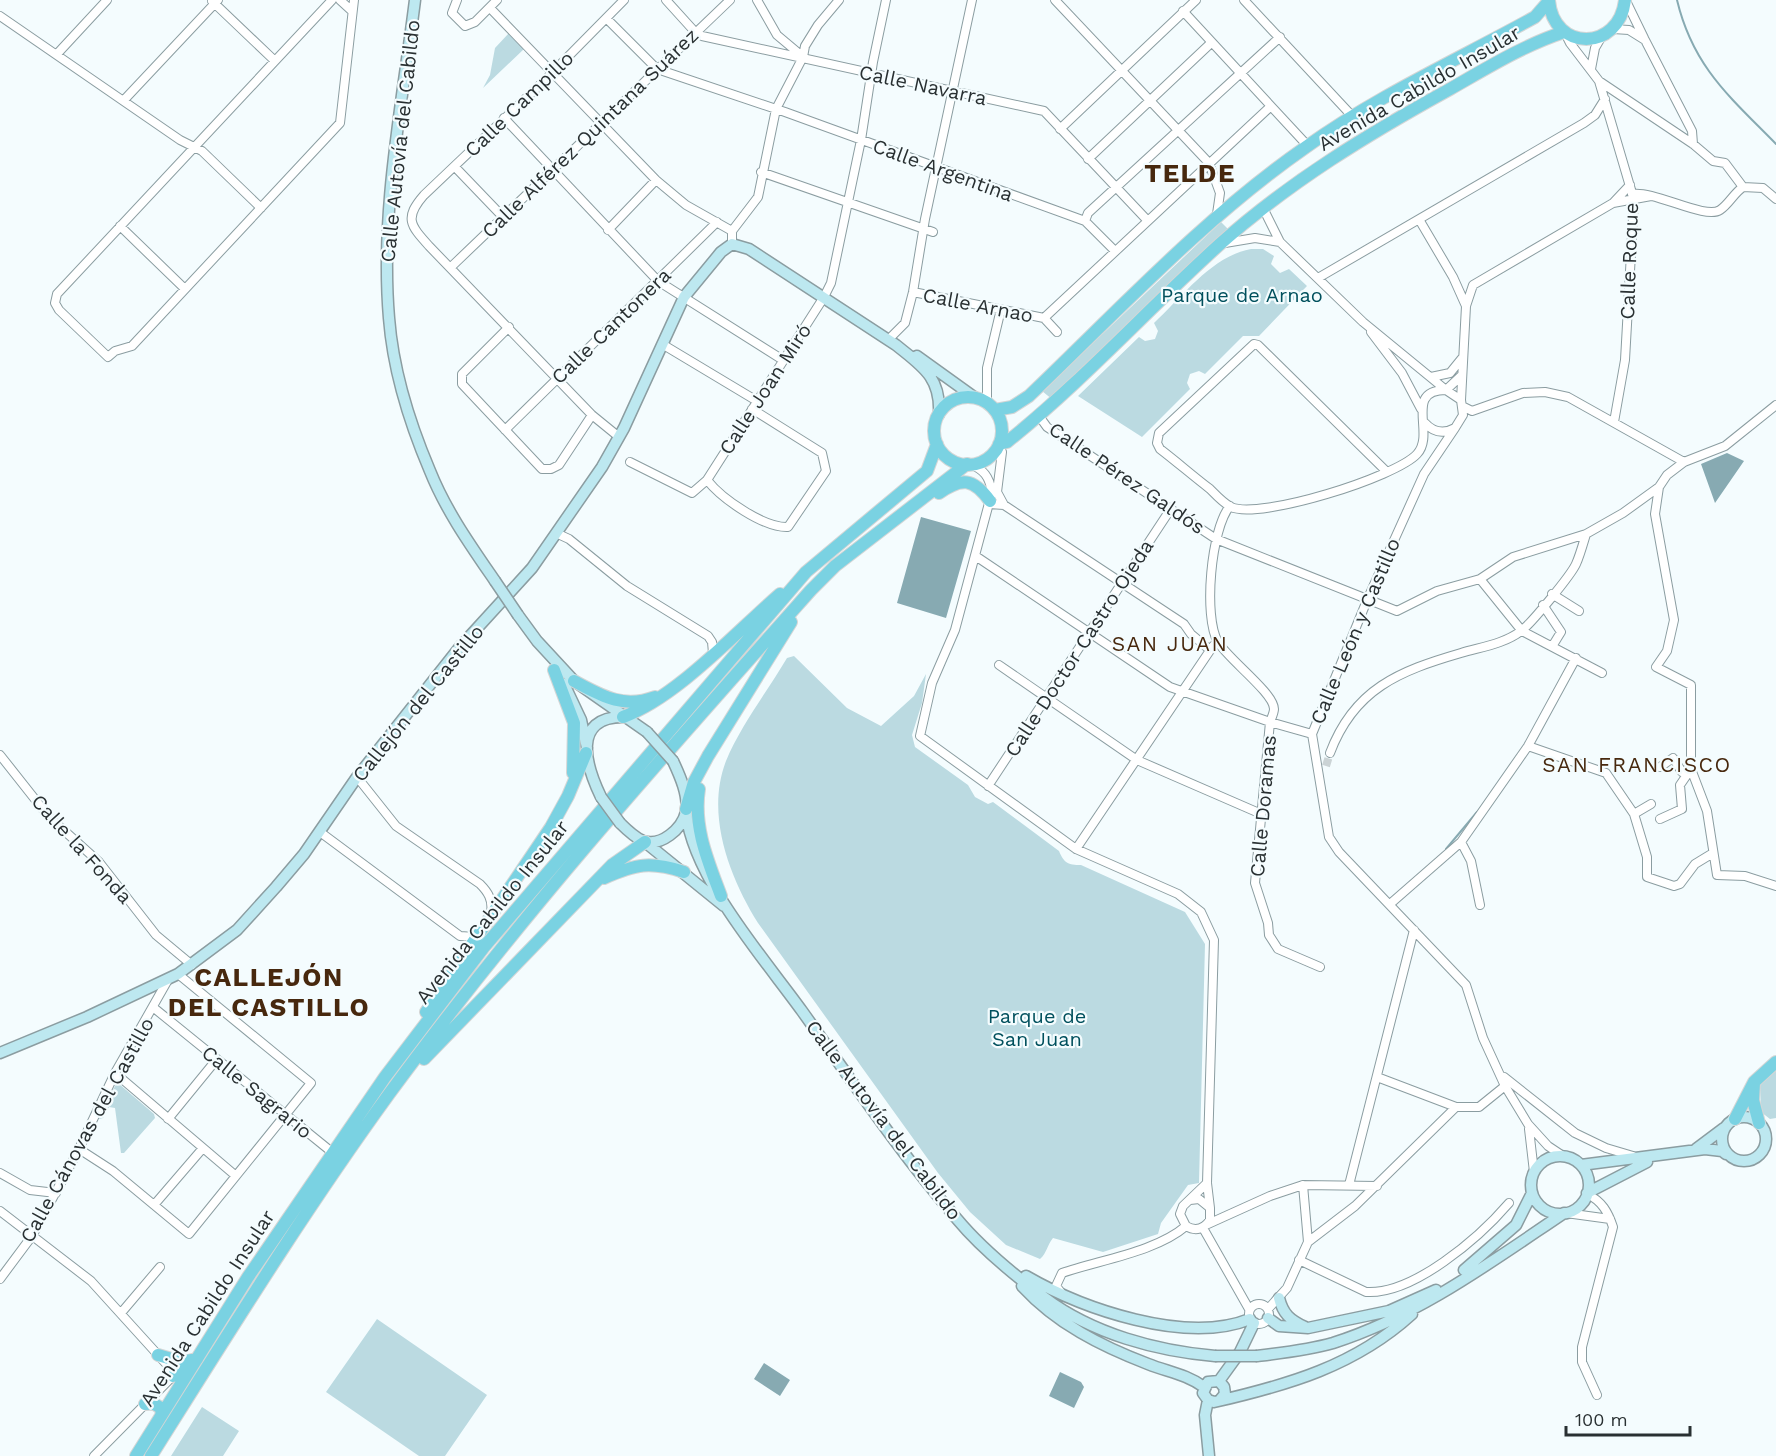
<svg xmlns="http://www.w3.org/2000/svg" width="1776" height="1456" font-family="'Work Sans',sans-serif">
  <style>
    .green { fill: #bbdae1 }
    .water { fill: #87aab2 }
    .lines { fill: none; stroke-linecap: round; stroke-linejoin: round }
    .stream { stroke: #87aab2; stroke-width: 2 }
    .street-tunnel { stroke: #cbd3d5; stroke-width: 8; stroke-dasharray: 8 4; stroke-linecap: butt }
    .street-casing { stroke: #8b9da1; stroke-width: 10 }
    .secondary-casing { stroke: #8b9da1; stroke-width: 13 }
    .primary-casing { stroke: #d4d6d6; stroke-width: 14 }
    .street { stroke: #fff; stroke-width: 8 }
    .secondary { stroke: #bde8f0; stroke-width: 10 }
    .primary { stroke: #7ad2e2; stroke-width: 12 }
    .secondary-bridge-casing { stroke: #8b9da1; stroke-width: 13; stroke-linecap: butt }
    .secondary-bridge { stroke: #bde8f0; stroke-width: 10 }
    .labels { text-anchor: middle; stroke-width: 4.5; stroke-linejoin: round; paint-order: stroke }
    .street-label { font-size: 20px; fill: #293032; stroke: #f4fcfe }
    .park-label { font-size: 20px; fill: #00505d; stroke: #f4fcfe }
    .neighbourhood-label { font-size: 21px; letter-spacing: 1.5px; fill: #47280e; stroke: #f4fcfe }
    .district-label { font-size: 26px; font-weight: bold; letter-spacing: 1.5px; fill: #47280e; stroke: #f4fcfe }
  </style>
  <rect width="100%" height="100%" fill="#f4fcfe"/>
  <!-- green -->
  <path class="green" d="M509,33L524,49L483,88L490,75L495,48Z
    M1221,222L1229,230L1053,400L1042,391Z
    M1251,249H1263L1274,256L1271,264L1280,273L1289,269L1307,286L1259,336H1243L1205,374L1199,371L1190,374L1187,383L1190,389L1142,437L1078,396L1139,337L1145,341L1155,339L1158,331L1154,323C1183,296 1212,256 1251,249Z
    M794,656L847,708L881,726L914,696L926,674L922,703L912,735L915,747L968,785L975,797L988,804L993,802L1059,851C1064,863 1068,865 1081,865L1185,912L1205,944L1199,1183L1188,1185L1161,1223L1158,1234L1103,1252L1053,1238C1047,1245 1047,1253 1040,1259L1006,1245L970,1212L938,1173L758,923C730,878 705,815 726,761C741,725 767,692 787,658Z
    M1776,1068V1118L1770,1119L1761,1112L1760,1085Z
    M118,1083L154,1114L155,1118L124,1153H121L115,1108L109,1107L103,1118L99,1119L116,1084Z
    M377,1319L487,1395L445,1456H419L326,1392Z
    M202,1407L239,1431L223,1456H171Z"/>
  <!-- water -->
  <path class="water" d="M1727,453L1744,461L1715,503L1701,464Z
    M921,517L971,531L946,618L897,603Z
    M764,1363L790,1380L780,1396L754,1379Z
    M1060,1372L1081,1382L1084,1387L1074,1408L1049,1396Z"/>
  <g class="lines">
    <!-- stream -->
    <path class="stream" d="M1677,0C1693,67 1730,97 1776,144
      M1446,849L1477,812"/>
    <!-- street-tunnel -->
    <path class="street-tunnel" d="M1326,766L1330,753"/>
    <!-- street casing -->
    <g class="street-casing">
      <path id="street" d="M332,0L57,294L55,303L59,310L108,357L115,351L132,346L340,123L354,0
        M340,0L352,11
        M457,0L452,13L465,26L475,22L497,0
        M666,0L695,32L702,36L1044,111L1147,220
        M757,0L777,35L802,56
        M1055,0L1209,163L1220,193L1217,214
        M1244,0L1353,117
        M212,1L275,61
        M1626,1L1644,38
        M490,8L656,180L686,205L732,231
        M1183,11L1307,145
        M0,16L180,140L202,151L261,208
        M607,19L657,69L785,112L1085,221L1115,251
        M1613,29L1629,30L1645,40L1692,131L1693,144
        M1565,33L1570,43L1599,81L1634,200L1625,360L1614,422
        M57,54L107,0
        M1591,69L1595,48L1602,36
        M1599,81L1693,144L1713,161L1725,163L1743,187
        M124,100L218,0
        M504,118L658,281L783,360
        M1060,129L1196,0
        M1088,159L1211,43
        M455,167L503,217
        M761,172L933,232
        M1632,194C1654,190 1705,220 1720,210C1729,204 1734,193 1743,187L1763,188L1776,199
        M1614,202L1630,185
        M1263,208L1280,242L1363,322L1446,390L1461,376
        M1085,221L1088,213L1280,37
        M1420,221L1453,277L1466,306
        M120,226L185,289
        M608,230L656,180
        M1225,243L1255,238L1280,242
        M732,244V231L758,197L776,109L803,57L805,46L818,25L839,0
        M451,267L730,0
        M1318,278L1584,123L1595,115L1605,99
        M913,292L1044,318
        M1044,318L1270,107
        M1044,318L1057,332
        M509,327L462,374V384L542,469H551L559,465L592,415
        M1371,332L1402,373L1421,409
        M888,340L905,323L913,292L925,219L972,0
        M662,344L757,401
        M1431,377L1450,373L1463,357
        M1461,400L1466,306L1473,285L1613,203L1651,196
        M987,403V368L1001,309
        M1464,407L1472,411L1523,393L1545,392L1568,397L1684,462
        M1039,416L1047,427L1216,539L1397,611L1437,591L1480,579L1513,557L1586,534L1623,513L1659,487L1667,475L1684,462L1725,446L1776,405
        M1455,428L1424,474L1368,598L1312,734L1329,837L1339,852L1466,985L1483,1038L1505,1086L1528,1124L1548,1146L1563,1156
        M505,430L717,222
        M619,437L592,415L429,246C410,225 404,218 424,195L544,81L624,0
        M998,446L1002,452L997,492L1004,505
        M630,462L692,493L707,480L824,297L831,283L861,140L873,62L886,0
        M970,464C984,470 989,476 992,492L955,630L932,683L920,736L1076,849L1178,894L1201,912L1214,940L1207,1183L1210,1208
        M1386,471L1258,345L1254,344L1159,433L1157,443L1160,449C1177,462 1193,476 1210,489C1216,495 1223,503 1231,507C1260,520 1396,477 1417,454C1436,434 1403,390 1446,390L1461,400L1463,415L1455,428C1444,434 1434,433 1425,423
        M707,480C722,499 764,528 788,527L826,471L822,453L752,409
        M1659,487L1655,514L1674,620L1667,651L1656,667L1691,685V769L1707,811L1717,875L1745,876L1776,886
        M989,504L1004,505L1184,624L1191,634L1210,650
        M1230,506C1211,528 1203,617 1218,642C1228,659 1274,693 1274,709C1274,713 1271,719 1270,722L1255,883L1268,923L1269,935L1278,949L1320,967
        M556,533L569,539L627,586L708,636L712,642L713,653
        M977,557L1170,687L1270,722L1312,734
        M1480,579L1522,631L1602,673
        M1552,594L1579,611
        M1543,605L1561,632L1553,645
        M999,665L1137,760L1259,813
        M1528,746L1606,773L1634,814L1647,857V877L1674,886L1680,884L1695,864L1713,853
        M1330,753C1354,689 1399,671 1461,653C1481,647 1504,644 1521,631C1531,624 1571,575 1576,564C1580,555 1583,544 1586,534
        M0,755L49,817L99,862L156,935L192,965
        M1660,767L1673,758L1682,772L1690,769
        M357,777L396,826L480,884C488,892 493,900 491,912
        M988,786L1170,510
        M1634,814L1651,804
        M1660,819L1682,809L1680,785L1691,769
        M320,832L460,936L475,937
        M1461,842L1471,861L1480,905
        M1076,849L1213,646
        M1390,904L1461,842L1528,746L1576,658
        M154,1008L333,1153
        M115,1073L236,1176
        M1377,1077L1456,1107H1479L1505,1086
        M1504,1077L1575,1133L1606,1148L1633,1156
        M168,1119L217,1059
        M1529,1129L1534,1172
        M79,1149L113,1171L189,1234L311,1083L178,974
        M0,1173L30,1190L56,1193
        M1303,1185L1308,1242
        M1349,1185L1414,930
        M1587,1194C1602,1201 1608,1212 1613,1227L1582,1347V1362L1597,1395
        M1190,1200L1199,1199L1210,1208V1220C1204,1229 1196,1232 1186,1226L1180,1214L1183,1206L1207,1183
        M154,1205L203,1148
        M0,1211L91,1281L169,1367L173,1376L94,1456
        M1566,1213L1610,1219
        M1208,1224L1270,1196L1303,1185L1377,1186
        M1203,1228L1249,1309
        M1299,1260L1366,1292C1413,1295 1479,1238 1509,1203
        M0,1279L32,1236L79,1149L115,1073L169,978
        M1062,1294L1056,1286L1062,1273C1099,1260 1156,1252 1186,1226
        M1249 1314a10 10 0 1 1 20 0a10 10 0 1 1-20 0Z
        M1268,1309L1287,1288L1308,1242L1355,1206L1456,1107
        M121,1313L160,1267"/>
    </g>
    <!-- secondary casing -->
    <g class="secondary-casing">
      <path id="secondary" d="M415,0C402,105 380,212 389,318C393,370 410,424 430,471C446,511 471,546 495,581
        M917,356L974,397
        M518,615L537,641L574,681L647,732
        M564,684L581,720L587,748
        M601,797C586,766 571,717 623,717
        M686,813C694,879 763,957 802,1011C852,1081 901,1154 957,1219C982,1249 1014,1275 1045,1298C1093,1334 1157,1351 1215,1356
        M620,823C627,830 634,837 643,841C661,847 682,829 686,812C689,796 680,776 673,761
        M645,842L724,906
        M0,1053L87,1017L178,974L237,930L276,887L304,854L357,777L459,648L532,568L602,467L624,428L684,297L721,252L732,244L749,249L896,345C922,366 941,377 939,414
        M1722 1139a22 22 0 1 1 44 0a22 22 0 1 1-44 0Z
        M1696,1149L1724,1128
        M1531 1185a29 29 0 1 1 58 0a29 29 0 1 1-58 0Z
        M1581,1165L1705,1149L1722,1151L1726,1154
        M1587,1193L1647,1162
        M1464,1270L1516,1225L1532,1193
        M1026,1276C1083,1309 1186,1345 1250,1319
        M1022,1286C1057,1324 1101,1346 1148,1364C1168,1372 1186,1374 1204,1387
        M1279,1298C1283,1314 1290,1320 1305,1327
        M1268,1318L1279,1326L1308,1328L1389,1311L1436,1290
        M1257,1356C1282,1353 1309,1350 1333,1343C1418,1316 1491,1262 1564,1213
        M1219,1381L1240,1352L1254,1323
        M1208,1400L1205,1415L1209,1456
        M1220,1400L1225,1394L1224,1387L1219,1381L1208,1382L1203,1393L1208,1400L1214,1402C1288,1385 1355,1366 1412,1314"/>
    </g>
    <!-- primary casing -->
    <g class="primary-casing">
      <path id="primary" d="M1549,0C1553,52 1619,52 1625,0
        M934 431a34 34 0 1 1 68 0a34 34 0 1 1-68 0Z
        M995,410L1012,407L1029,396C1119,310 1204,218 1306,147C1377,96 1459,59 1535,17L1549,1
        M999,444L1007,442C1083,381 1148,309 1220,244C1289,182 1370,133 1450,89C1487,68 1524,45 1564,32
        M939,493C962,477 973,478 990,501
        M554,670L574,723L573,773
        M574,681C602,696 623,709 655,697
        M623,717C677,697 735,633 780,594
        M699,789C693,827 708,861 721,896
        M686,809L694,782L708,756L791,622
        M604,878C636,864 650,861 684,872
        M426,1012L551,827L568,796L586,753
        M424,1059L612,865L645,842
        M1754,1083L1753,1100L1759,1123
        M1735,1119L1754,1082L1776,1062
        M158,1355L182,1362L197,1359
        M173,1376L191,1363
        M145,1404C153,1403 157,1404 162,1410L161,1416
        M136,1456L248,1277L333,1153L385,1077L484,947L806,572L927,471L937,444
        M151,1456C228,1334 304,1211 389,1094C519,917 665,754 811,590L835,566L967,464"/>
    </g>
    <!-- street -->
    <use href="#street" class="street"/>
    <!-- secondary -->
    <use href="#secondary" class="secondary"/>
    <!-- primary -->
    <use href="#primary" class="primary"/>
    <!-- secondary-bridge casing -->
    <g class="secondary-bridge-casing">
      <path id="secondary-bridge" d="M495,581L518,615
        M647,732L673,761
        M601,797L620,823
        M1215,1356H1257"/>
    </g>
    <!-- secondary-bridge -->
    <use href="#secondary-bridge" class="secondary-bridge"/>
  </g>
  <g class="labels">
    <!-- street labels -->
    <g class="street-label">
      <text transform="translate(923 85) rotate(12)" y="7">Calle Navarra</text>
      <text transform="translate(1419 88) rotate(-30)" y="7">Avenida Cabildo Insular</text>
      <text transform="translate(519 104) rotate(-44)" y="7">Calle Campillo</text>
      <text transform="translate(590 133) rotate(-44)" y="7">Calle Alférez Quintana Suárez</text>
      <text transform="translate(400 141) rotate(-84)" y="7">Calle Autovía del Cabildo</text>
      <text transform="translate(943 170) rotate(20)" y="7">Calle Argentina</text>
      <text transform="translate(1629 261) rotate(-88)" y="7">Calle Roque</text>
      <text transform="translate(978 305) rotate(11)" y="7">Calle Arnao</text>
      <text transform="translate(611 326) rotate(-44)" y="7">Calle Cantonera</text>
      <text transform="translate(765 389) rotate(-57)" y="7">Calle Joan Miró</text>
      <text transform="translate(1127 478) rotate(34)" y="7">Calle Pérez Galdós</text>
      <text transform="translate(1355 631) rotate(-67)" y="7">Calle León y Castillo</text>
      <text transform="translate(1079 648) rotate(-57)" y="7">Calle Doctor Castro Ojeda</text>
      <text transform="translate(418 703) rotate(-51)" y="7">Callejón del Castillo</text>
      <text transform="translate(1263 806) rotate(-85)" y="7">Calle Doramas</text>
      <text transform="translate(82 849) rotate(48)" y="7">Calle la Fonda</text>
      <text transform="translate(492 912) rotate(-51)" y="7">Avenida Cabildo Insular</text>
      <text transform="translate(257 1092) rotate(39)" y="7">Calle Sagrario</text>
      <text transform="translate(884 1120) rotate(53)" y="7">Calle Autovía del Cabildo</text>
      <text transform="translate(87 1130) rotate(-61)" y="7">Calle Cánovas del Castillo</text>
      <text transform="translate(207 1308) rotate(-57)" y="7">Avenida Cabildo Insular</text>
    </g>
    <!-- park labels -->
    <g class="park-label">
      <text x="1242" y="302">Parque de Arnao</text>
      <text x="1037" y="1023">Parque de<tspan x="1037" dy="23">San Juan</tspan></text>
    </g>
    <!-- neighbourhood labels -->
    <g class="neighbourhood-label">
      <text x="1170" y="651">SAN JUAN</text>
      <text x="1637" y="772">SAN FRANCISCO</text>
    </g>
    <!-- district labels -->
    <g class="district-label">
      <text x="1190" y="182">TELDE</text>
      <text x="269" y="986">CALLEJÓN<tspan x="269" dy="30">DEL CASTILLO</tspan></text>
    </g>
  </g>
  <!-- scale -->
  <path d="M1566 1426v9h124v-9" fill="none" stroke="#293032" stroke-width="3"/>
  <text x="1575" y="1426" font-size="18" fill="#293032" stroke="#f4fcfe" stroke-width="4.5" paint-order="stroke">100 m</text>
</svg>
